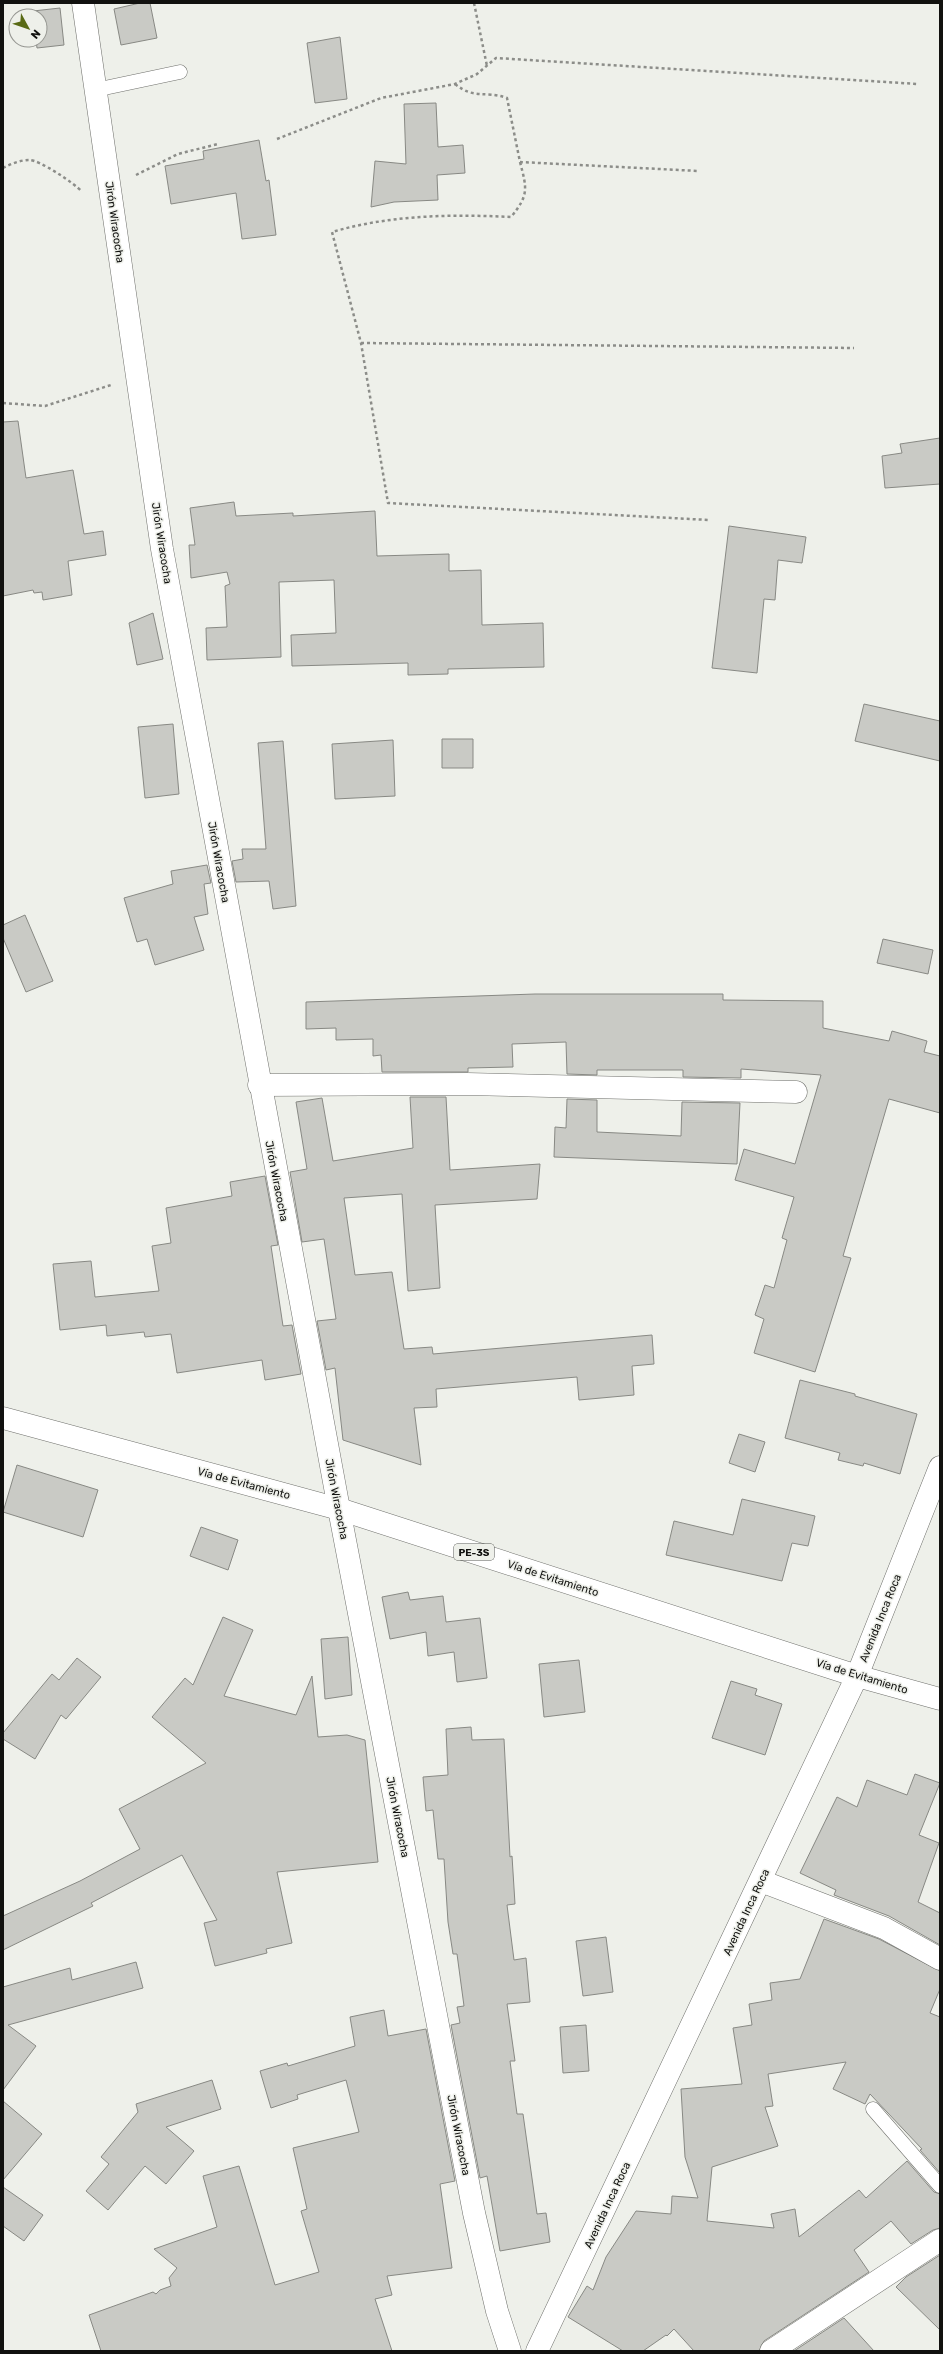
<svg xmlns="http://www.w3.org/2000/svg" width="943" height="2354" font-family="Rubik,sans-serif">
  <style>
    .building { fill: #c9cac5; stroke: #888984 }
    .lines { fill: none; stroke-linecap: round; stroke-linejoin: round }
    .service-casing { stroke: #70716d; stroke-width: 15 }
    .minor-casing { stroke: #70716d; stroke-width: 23 }
    .tertiary-casing { stroke: #70716d; stroke-width: 23 }
    .trunk-casing { stroke: #70716d; stroke-width: 23 }
    .path { stroke: #8c8d89; stroke-width: 2.5; stroke-dasharray: 3 3; stroke-linecap: butt }
    .service { stroke: #fff; stroke-width: 14 }
    .minor { stroke: #fff; stroke-width: 22 }
    .tertiary { stroke: #fff; stroke-width: 22 }
    .trunk { stroke: #fff; stroke-width: 22 }
    .labels { text-anchor: middle; stroke-width: 3; stroke-linejoin: round; paint-order: stroke }
    .shield { fill: #eef0ea; stroke: #535451; stroke-width: 1 }
    .shield-label { font-size: 10px; font-weight: bold; fill: #11110f }
    .street-label { font-size: 11px; fill: #11110f; stroke: #eef0ea }
  </style>
  <rect width="100%" height="100%" fill="#eef0ea"/>
  <!-- building -->
  <path class="building" d="M140,3H150L157,38L121,45L114,9Z
    M60,8L64,45L37,48L36,40H40V16H33V11Z
    M340,37L347,99L315,103L307,43Z
    M436,103L438,147L463,145L465,173L437,175L438,200L394,202L371,207L375,161L406,164L404,104Z
    M259,140L266,181L269,180L276,235L242,239L236,193L171,204L165,166L204,159L203,151Z
    M18,421L26,478L73,470L84,534L103,531L106,555L68,561L72,595L43,600L42,592L34,593L33,590L3,596V422Z
    M940,438V484L885,488L882,456L902,453L900,444Z
    M234,502L236,516L293,513V516L375,511L377,556L449,554V571L481,570L482,625L543,623L544,667L448,669V674L408,675V663L292,666L291,635L336,633L334,580L279,582L281,657L207,660L206,628L227,627L225,586L230,584L227,572L191,578L189,545H195L190,508Z
    M729,526L806,537L802,563L778,560L775,600L764,599L757,673L712,668Z
    M153,613L163,659L137,665L129,623Z
    M864,704L940,721V761L855,741Z
    M173,724L179,794L145,798L138,727Z
    M442,739H473V768H442Z
    M393,740L395,796L335,799L332,744Z
    M283,741L296,906L273,909L269,881L236,882L232,861L243,859L242,849H266L258,743Z
    M207,865L211,883L204,884L208,914L194,917L204,950L155,965L147,939L137,942L124,898L173,884L171,871Z
    M25,915L53,981L26,992L3,938V925Z
    M883,939L933,950L928,974L877,963Z
    M535,994H723V1000L823,1001V1028L889,1041L892,1031L927,1041L924,1052L940,1056V1113L889,1099L843,1256L851,1258L815,1372L754,1353L764,1319L755,1315L765,1285L774,1288L787,1240L782,1238L794,1197L735,1180L744,1149L795,1164L821,1075L741,1069V1078L683,1077V1070H597V1075L567,1074L566,1042L512,1044L513,1067L468,1068V1072H382L381,1055L373,1056V1039L336,1040V1028L306,1029V1002Z
    M410,1097H446L450,1170L540,1164L537,1199L435,1205L440,1288L408,1291L402,1194L344,1198L355,1275L392,1272L404,1349L432,1347L433,1354L652,1335L654,1364L632,1366L634,1395L579,1400L577,1377L436,1389L437,1407L414,1408L421,1465L343,1440L335,1368L326,1370L317,1321L336,1319L324,1239L302,1242L290,1172L307,1169L296,1102L322,1098L333,1161L413,1148Z
    M567,1099L597,1100V1132L681,1136L682,1102L740,1103L737,1164L554,1157L555,1127L566,1128Z
    M265,1176L278,1245L271,1246L283,1326L292,1325L301,1374L265,1380L262,1360L177,1373L171,1334L145,1337L144,1332L107,1336L106,1325L60,1330L53,1264L91,1261L95,1297L159,1291L152,1246L171,1243L166,1208L232,1196L230,1182Z
    M800,1380L855,1394V1396L917,1414L900,1474L864,1463L863,1466L838,1460L840,1453L785,1438Z
    M739,1434L765,1442L755,1472L729,1463Z
    M17,1465L98,1490L83,1537L3,1512Z
    M742,1499L815,1516L808,1546L792,1543L782,1581L666,1555L674,1521L733,1535Z
    M201,1527L238,1540L228,1570L190,1556Z
    M408,1592L410,1600L443,1596L446,1622L480,1618L487,1678L457,1682L454,1652L428,1656L426,1632L390,1639L382,1597Z
    M223,1617L253,1630L224,1696L296,1715L312,1676L318,1737L347,1735L365,1740L378,1862L277,1872L292,1943L266,1949L267,1953L215,1966L204,1923L217,1920L182,1855L91,1903L93,1906L3,1950V1916L80,1881L140,1849L119,1809L206,1763L152,1717L185,1678L193,1685Z
    M348,1637L352,1695L325,1699L321,1639Z
    M77,1658L101,1677L66,1719L61,1715L35,1759L3,1739V1733L52,1674L59,1680Z
    M579,1660L585,1712L544,1717L539,1664Z
    M731,1681L757,1689L755,1695L782,1704L765,1755L712,1738Z
    M471,1727L472,1740L504,1739L510,1857L512,1856L515,1904L507,1905L514,1960L526,1958L530,2002L507,2004L515,2061H510L517,2114H523L537,2214L546,2213L550,2242L500,2251L487,2176L480,2178L451,2025L460,2023L457,2007L464,2006L457,1954H453L448,1922L444,1859H438L433,1810L426,1811L423,1777L448,1775L446,1729Z
    M915,1774L940,1783L919,1835L939,1843L918,1902L940,1913V1945L889,1916L834,1895L836,1890L800,1873L837,1797L857,1807L867,1780L907,1795Z
    M824,1919L879,1939L940,1971V1989L930,2013L940,2017V2173L920,2150L922,2149L870,2094L865,2104L833,2089L846,2062L768,2074L773,2106L765,2107L778,2146L712,2167L707,2221L774,2228L771,2214L795,2209L799,2237L859,2190L866,2198L907,2161L934,2192L940,2194V2228L933,2230L911,2244L891,2221L854,2250L869,2272L764,2341L759,2351H694L674,2329L667,2336L666,2335L643,2351H623L568,2317L587,2286L593,2290L606,2257L636,2211L671,2214L672,2196L698,2198L685,2157L681,2089L742,2084L733,2028L752,2025L749,2004L772,2000L770,1983L800,1979Z
    M606,1937L613,1992L583,1996L576,1941Z
    M136,1962L143,1988L8,2025L36,2046L3,2090V1987L70,1968L72,1980Z
    M384,2010L388,2036L426,2029L455,2181L440,2184L452,2268L387,2276L392,2295L375,2299L392,2351H101L89,2315L153,2292L156,2294L160,2290L171,2286L169,2278L177,2268L154,2249L217,2227L203,2176L239,2166L275,2285L319,2272L301,2211L307,2209L293,2148L359,2132L346,2080L297,2095L298,2099L271,2108L260,2071L287,2063L288,2066L355,2046L350,2017Z
    M586,2025L589,2071L563,2073L560,2027Z
    M212,2080L221,2109L166,2127L194,2151L166,2184L145,2166L108,2210L86,2191L109,2164L101,2157L138,2112L136,2104Z
    M3,2101L42,2134L3,2180Z
    M3,2187L43,2215L24,2241L3,2226Z
    M940,2255V2330L896,2287L906,2277Z
    M844,2318L874,2351H794Z"/>
  <g class="lines">
    <!-- service casing -->
    <g class="service-casing">
      <path id="service" d="M95,90L180,72
        M873,2109L940,2186"/>
    </g>
    <!-- minor casing -->
    <g class="minor-casing">
      <path id="minor" d="M259,1085L467,1084L796,1092
        M339,1509L474,2213L497,2311L510,2351
        M761,1881L884,1928L940,1959
        M537,2351L857,1676L940,1467
        M771,2351L940,2240"/>
    </g>
    <!-- tertiary casing -->
    <g class="tertiary-casing">
      <path id="tertiary" d="M83,3L162,549L339,1509"/>
    </g>
    <!-- trunk casing -->
    <g class="trunk-casing">
      <path id="trunk" d="M3,1418L339,1509L857,1676L940,1699"/>
    </g>
    <!-- path -->
    <path class="path" d="M474,3L487,66
      M455,84C475,100 484,90 507,98L520,162L699,171
      M277,139L381,98L455,84L477,74L496,58L918,84
      M520,162C527,189 529,195 511,217C451,214 390,215 332,232L361,343L388,503L709,520
      M3,168C11,164 20,160 29,160C38,159 76,184 82,192
      M136,175L178,154L218,144
      M361,343L854,348
      M3,403L45,406L111,385"/>
    <!-- service -->
    <use href="#service" class="service"/>
    <!-- minor -->
    <use href="#minor" class="minor"/>
    <!-- tertiary -->
    <use href="#tertiary" class="tertiary"/>
    <!-- trunk -->
    <use href="#trunk" class="trunk"/>
  </g>
  <g class="labels">
    <!-- shield labels -->
    <rect class="shield" x="454" y="1544" width="40" height="16" rx="3"/>
    <g class="shield-label">
      <text x="474" y="1556">PE-3S</text>
    </g>
    <!-- street labels -->
    <g class="street-label">
      <text transform="translate(115 222) rotate(82)" y="4">Jirón Wiracocha</text>
      <text transform="translate(162 543) rotate(81)" y="4">Jirón Wiracocha</text>
      <text transform="translate(219 862) rotate(80)" y="4">Jirón Wiracocha</text>
      <text transform="translate(277 1181) rotate(79)" y="4">Jirón Wiracocha</text>
      <text transform="translate(244 1483) rotate(15)" y="4">Vía de Evitamiento</text>
      <text transform="translate(337 1499) rotate(79)" y="4">Jirón Wiracocha</text>
      <text transform="translate(553 1578) rotate(18)" y="4">Vía de Evitamiento</text>
      <text transform="translate(880 1618) rotate(-68)" y="4">Avenida Inca Roca</text>
      <text transform="translate(862 1676) rotate(17)" y="4">Vía de Evitamiento</text>
      <text transform="translate(398 1817) rotate(79)" y="4">Jirón Wiracocha</text>
      <text transform="translate(746 1912) rotate(-65)" y="4">Avenida Inca Roca</text>
      <text transform="translate(459 2135) rotate(79)" y="4">Jirón Wiracocha</text>
      <text transform="translate(607 2205) rotate(-65)" y="4">Avenida Inca Roca</text>
    </g>
  </g>
  <!-- border -->
  <rect width="943" height="2354" fill="none" stroke="#11110f" stroke-width="8"/>
  <!-- north arrow -->
  <g transform="translate(28 28) rotate(130)"><circle r="19" fill="#eef0ea" stroke="#969792"/>
  <path d="M0-3L7 15L0 10L-7 15Z" fill="#596a15"/>
  <text y="-6" font-size="11" font-weight="bold" text-anchor="middle" fill="#11110f">N</text>
  </g>
</svg>
